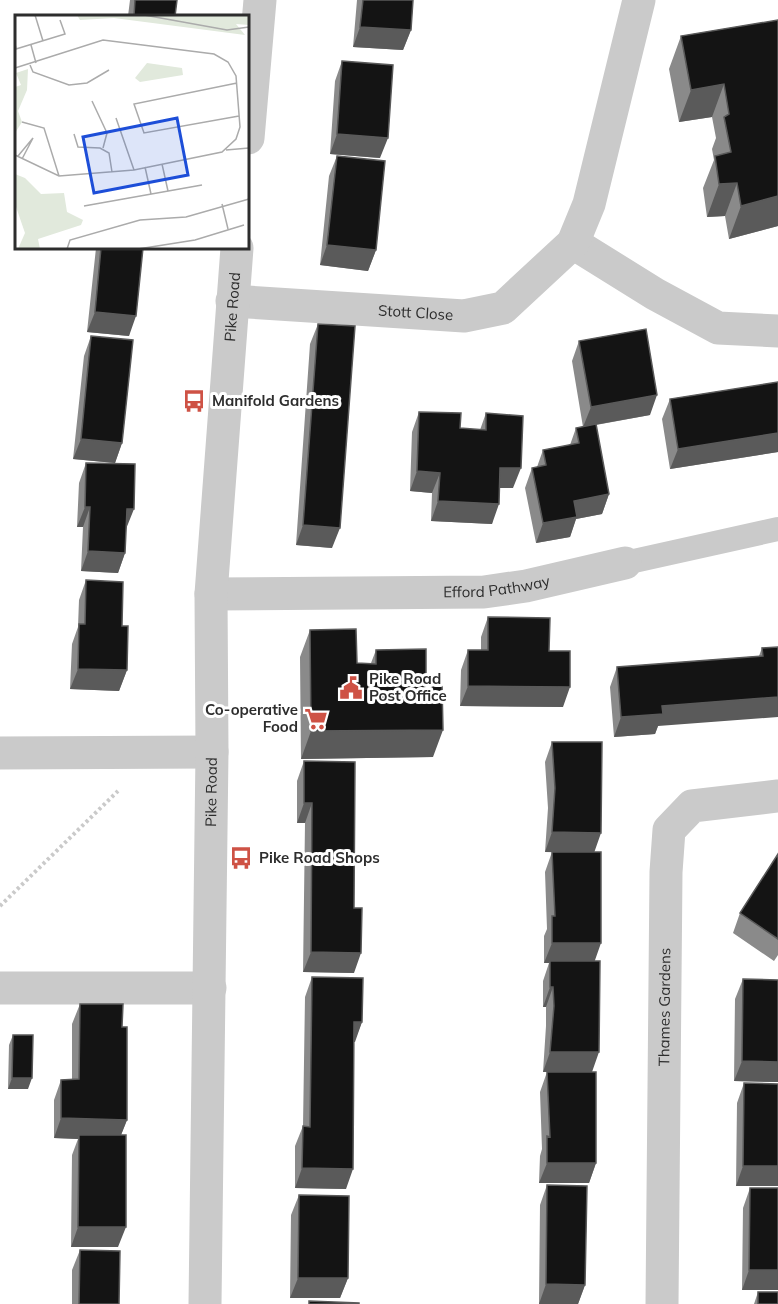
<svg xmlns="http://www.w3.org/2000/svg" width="778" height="1304" font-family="Mulish,sans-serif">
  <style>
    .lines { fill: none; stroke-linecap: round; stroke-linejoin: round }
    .path { stroke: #cacaca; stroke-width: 4; stroke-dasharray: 3 3; stroke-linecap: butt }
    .service { stroke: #cacaca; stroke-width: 24 }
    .minor { stroke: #cacaca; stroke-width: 33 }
    .wall { fill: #8a8a8a }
    .shaded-wall { fill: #5a5a5a }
    .building { fill: #141414; stroke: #5a5a5a; stroke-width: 1.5 }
    .labels { text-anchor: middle; stroke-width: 6; stroke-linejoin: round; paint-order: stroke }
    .street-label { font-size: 15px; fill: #2d2d2d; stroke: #fff }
    .poi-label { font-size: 15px; font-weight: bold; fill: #2d2d2d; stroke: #fff; text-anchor: start }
    .inset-road { fill: none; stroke: #ababab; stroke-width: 1.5 }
    .view { fill: #1d4ed8; fill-opacity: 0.15; stroke: #1d4ed8; stroke-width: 3 }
    .inset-edge { fill: none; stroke: #2d2d2d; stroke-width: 3 }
  </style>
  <rect width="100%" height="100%" fill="#fff"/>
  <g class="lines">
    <!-- path -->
    <path class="path" d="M0,906L118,791"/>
    <!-- service -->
    <path class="service" d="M625,563L778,529"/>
    <!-- minor -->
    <g class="minor">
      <path d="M248,138L260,0"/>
      <path d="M573,243L655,294L718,328L778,331"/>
      <path id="s1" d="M232,301L464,316L503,308L573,243L589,204L639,0"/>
      <path id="s2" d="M211,594L484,592L526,586L625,563"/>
      <path d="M0,753L212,752"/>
      <path d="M0,988H210"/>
      <path id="s3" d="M205,1304L212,752L211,594L237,248"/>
      <path id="s4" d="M662,1304L666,872L669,830L692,806L778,796"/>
    </g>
  </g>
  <!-- wall -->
  <path class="wall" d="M130,0H177L175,16H128Z
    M357,0H413L411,30L403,50L353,47Z
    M778,20V226L729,239L725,216L707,217L703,188L714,160L712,149L716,138L712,117L679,122L669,69L681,36Z
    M342,61L380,158L330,154L335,81Z
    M337,156L376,250L368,271L320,265L329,176Z
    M96,248H143L129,336L87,332Z
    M318,324L332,548L296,545L310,344Z
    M91,336L122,443L115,463L73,459L84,356Z
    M579,341L650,415L596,425L609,494L602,514L576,519L570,537L536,543L525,488L532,468L537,467L543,450L570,445L576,428L583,427L572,361Z
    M778,382V452L670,469L662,419L670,399Z
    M419,412L460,428L480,430L486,413L513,488H499L492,524L431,521L432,493L410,491L412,432Z
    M86,463L126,529L125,553L118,573L81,571L83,527H77L79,483Z
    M86,580L122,626L127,670L119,691L70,689L72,644L78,627L79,600Z
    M488,617L549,651L563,707L460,706L461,670L468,650H481V637Z
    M310,630L357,663H371L376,650L426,684L433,757L301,759L300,657Z
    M778,647L658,726L655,734L614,737L610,687L617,667L759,656L762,648Z
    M552,742L594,852V961L592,1072H543L546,1026V1007H543V981L549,963H544V936L547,929L545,872L552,852H545L548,808L545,762Z
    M304,761L354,908V973L303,972L305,823H297V781Z
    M778,854V955L774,961L733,933L740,913Z
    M312,977L362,1022L354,1042L346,1189L295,1188V1146L303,1126L305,997Z
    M743,979L778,980V1082L734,1081L735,999Z
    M80,1004L122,1027L127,1120L121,1135L118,1247H71L72,1155L78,1139L54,1138V1100L61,1080L72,1079V1024Z
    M13,1035L28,1089H8L9,1045Z
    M547,1072L596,1163L589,1183H539L540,1156L542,1149L540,1092Z
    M744,1083L778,1084V1186H736L737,1103Z
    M547,1185L585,1285L578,1304H539L540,1205Z
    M750,1188H778V1290H742L743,1208Z
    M299,1195L348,1278L340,1298H290L291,1215Z
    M80,1250L119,1304H72V1270Z
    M758,1292L778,1304H754Z"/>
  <!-- shaded-wall -->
  <path class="shaded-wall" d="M360,27L411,30L403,50L353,47Z
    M724,84L712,117L679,122L691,90Z
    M337,134L388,138L380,158L330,154Z
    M737,183L725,216L707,217L719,184Z
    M778,196V226L729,239L741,206Z
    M327,245L376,250L368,271L320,265Z
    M95,312L136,316L129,336L87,332Z
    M657,395L650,415L583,427L591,407Z
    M778,433V452L670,469L678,449Z
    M81,439L122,443L115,463L73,459Z
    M500,468H521L513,488H493Z
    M417,471L440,473L432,493L410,491Z
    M609,494L602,514L576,519L570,537L536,543L543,523L574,501Z
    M438,501L499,504L492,524L431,521Z
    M85,507H90L83,527H77Z
    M127,509H134L126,529Z
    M303,525L340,528L332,548L296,545Z
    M88,551L125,553L118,573L81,571Z
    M78,669L127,670L119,691L70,689Z
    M468,686L570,687L563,707L460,706Z
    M778,697V717L658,726L655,734L614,737L621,717L662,706Z
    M443,730L433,757L301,759L311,731Z
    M304,803H312L305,823H297Z
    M552,832L601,833L594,853L545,852Z
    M552,943H601L594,963L550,961L549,963H544Z
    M311,952L361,953L354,973L303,972Z
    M550,987H553L546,1007H543Z
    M354,1022H362L355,1042H347Z
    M550,1052H599L592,1072H543Z
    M742,1061L778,1062V1082L734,1081Z
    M12,1078H32L28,1089H8Z
    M61,1118L127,1120L119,1140L79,1135L78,1139L54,1138Z
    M547,1163H596L589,1183H539Z
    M743,1166H778V1186H736Z
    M302,1168L353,1169L346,1189L295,1188Z
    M78,1227H126L118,1247H71Z
    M749,1270H778V1290H742Z
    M298,1278H348L340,1298H290Z
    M546,1284L585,1285L578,1304H539Z"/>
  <!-- building -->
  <path class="building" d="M135,0H177L175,16H134Z
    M363,0H413L411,30L360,27Z
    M778,20V196L741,206L737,183L719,184L715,156L731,152L724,117L729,114L724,84L691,90L681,36Z
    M342,61L393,65L388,138L337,134Z
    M337,156L385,161L376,250L327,245Z
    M101,248H143L136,316L95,312Z
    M318,324L355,326L340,528L303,525Z
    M646,329L657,395L591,407L579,341Z
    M91,336L133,340L122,443L81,439Z
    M778,382V433L678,449L670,399Z
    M419,412L461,413L460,428L486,430V413L523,416L521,468H500L499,504L438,501L440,473L417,471Z
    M596,424L609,494L574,501L577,517L543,523L532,468L546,465L543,450L579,443L576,428Z
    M86,463L135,464L134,509H127L125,553L88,551L90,507H85Z
    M86,580L123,582L122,626H128L127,670L78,669L79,624H85Z
    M488,617L550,618L549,651H570V687L468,686V650H488Z
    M356,629L357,663L376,664V650L426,649V684H442L443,730L311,731L310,630Z
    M778,647V697L662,706L663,714L621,717L617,667L763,656L762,648Z
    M552,742H602L601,833L552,832L555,788Z
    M304,761L355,762L354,908H362L361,953L311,952L312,803H304Z
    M552,852H601V943H552V916H555Z
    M778,854V939L740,913Z
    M550,961H600L599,1052H550L554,1006L553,987H550Z
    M312,977L363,978L362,1022H354L353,1169L302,1168L303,1126L310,1127Z
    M743,979L778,980V1062L742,1061Z
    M80,1004H123L122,1027H127V1120L61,1118V1080L79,1079Z
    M13,1035H33L32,1078H12Z
    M547,1072H596V1163H547V1136L550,1137Z
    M744,1083L778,1084V1166H743Z
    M79,1135H126V1227H78Z
    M547,1185L587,1186L585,1285L546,1284Z
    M750,1188H778V1270H749Z
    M299,1195L349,1196L348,1278H298Z
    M80,1250L120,1251L119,1304H79Z
    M758,1292H778V1304H758Z
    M309,1301L359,1303V1304H309Z"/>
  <!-- icons -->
  <defs>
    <g id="bus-bare" transform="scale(1.8)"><path d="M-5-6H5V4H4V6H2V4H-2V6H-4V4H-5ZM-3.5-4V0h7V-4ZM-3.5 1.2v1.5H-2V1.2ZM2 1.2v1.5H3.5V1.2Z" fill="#ce5245" stroke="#fff" stroke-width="2.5" paint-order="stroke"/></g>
    <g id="civic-bare" transform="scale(1.8)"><path d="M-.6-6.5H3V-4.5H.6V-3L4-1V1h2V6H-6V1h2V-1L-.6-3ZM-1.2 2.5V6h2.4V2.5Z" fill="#ce5245" stroke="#fff" stroke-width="2.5" paint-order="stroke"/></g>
    <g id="supermarket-bare" transform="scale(1.8)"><path d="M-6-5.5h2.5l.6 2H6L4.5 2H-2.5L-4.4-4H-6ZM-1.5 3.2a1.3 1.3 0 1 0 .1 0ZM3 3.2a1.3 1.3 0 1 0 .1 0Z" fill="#ce5245" stroke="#fff" stroke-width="2.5" paint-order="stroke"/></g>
  </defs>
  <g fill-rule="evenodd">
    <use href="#bus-bare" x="194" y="401"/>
    <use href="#civic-bare" x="351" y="688"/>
    <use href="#supermarket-bare" x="316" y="719"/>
    <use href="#bus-bare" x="241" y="858"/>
  </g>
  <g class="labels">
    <!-- street labels -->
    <g class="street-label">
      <text dy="5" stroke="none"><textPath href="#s3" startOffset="998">Pike Road</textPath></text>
      <text dy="5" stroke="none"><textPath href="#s1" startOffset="184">Stott Close</textPath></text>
      <text dy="5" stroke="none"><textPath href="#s2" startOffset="286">Efford Pathway</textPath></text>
      <text dy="5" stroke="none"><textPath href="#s3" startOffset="512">Pike Road</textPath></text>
      <text dy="5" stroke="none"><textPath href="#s4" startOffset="297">Thames Gardens</textPath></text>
    </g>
    <!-- poi labels -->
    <g class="poi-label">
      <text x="212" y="406">Manifold Gardens</text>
      <text x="369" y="684">Pike Road<tspan x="369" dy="17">Post Office</tspan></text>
      <text x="298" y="715" text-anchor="end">Co-operative<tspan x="298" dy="17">Food</tspan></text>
      <text x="259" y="863">Pike Road Shops</text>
    </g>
  </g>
  <!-- overview -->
  <g transform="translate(15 15)">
    <rect width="234" height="234" fill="#fff"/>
    <path d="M62,0H234V10L221,9L230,20L99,3L65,5ZM132,48L167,53L168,60L125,67L120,63ZM13,54L12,75L3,96L7,107L0,118V72L6,70L1,58ZM0,159L10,163L26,179L49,178L52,197L68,205L66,210L23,224L25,234H3L10,218L0,189Z" fill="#e1e9dc"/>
    <path class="inset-road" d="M20,0L28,26M129,0L212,15L234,12M0,29L1,34L50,19L45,5M16,30L21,48M15,50L18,57L54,70L72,68L94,55M0,53L88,25L199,39L213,47L221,61L225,112L221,124L207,137L119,155L44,161L0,140M222,68L119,89L129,118L224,101M77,86L92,118L88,133M101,103L119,155M7,107L29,113L44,161M59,119L63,132L85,133L94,138L97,157M211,135L234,133M3,141L18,123L7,144M147,149L153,176M130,152L136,179M207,189L213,214M69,191L187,170M52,234L55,225L125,205L171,202L234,184M123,234L180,225L229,210"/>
    <path class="view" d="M162,103L173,160L79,178L68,122Z"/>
    <rect width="234" height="234" class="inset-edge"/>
  </g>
</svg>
